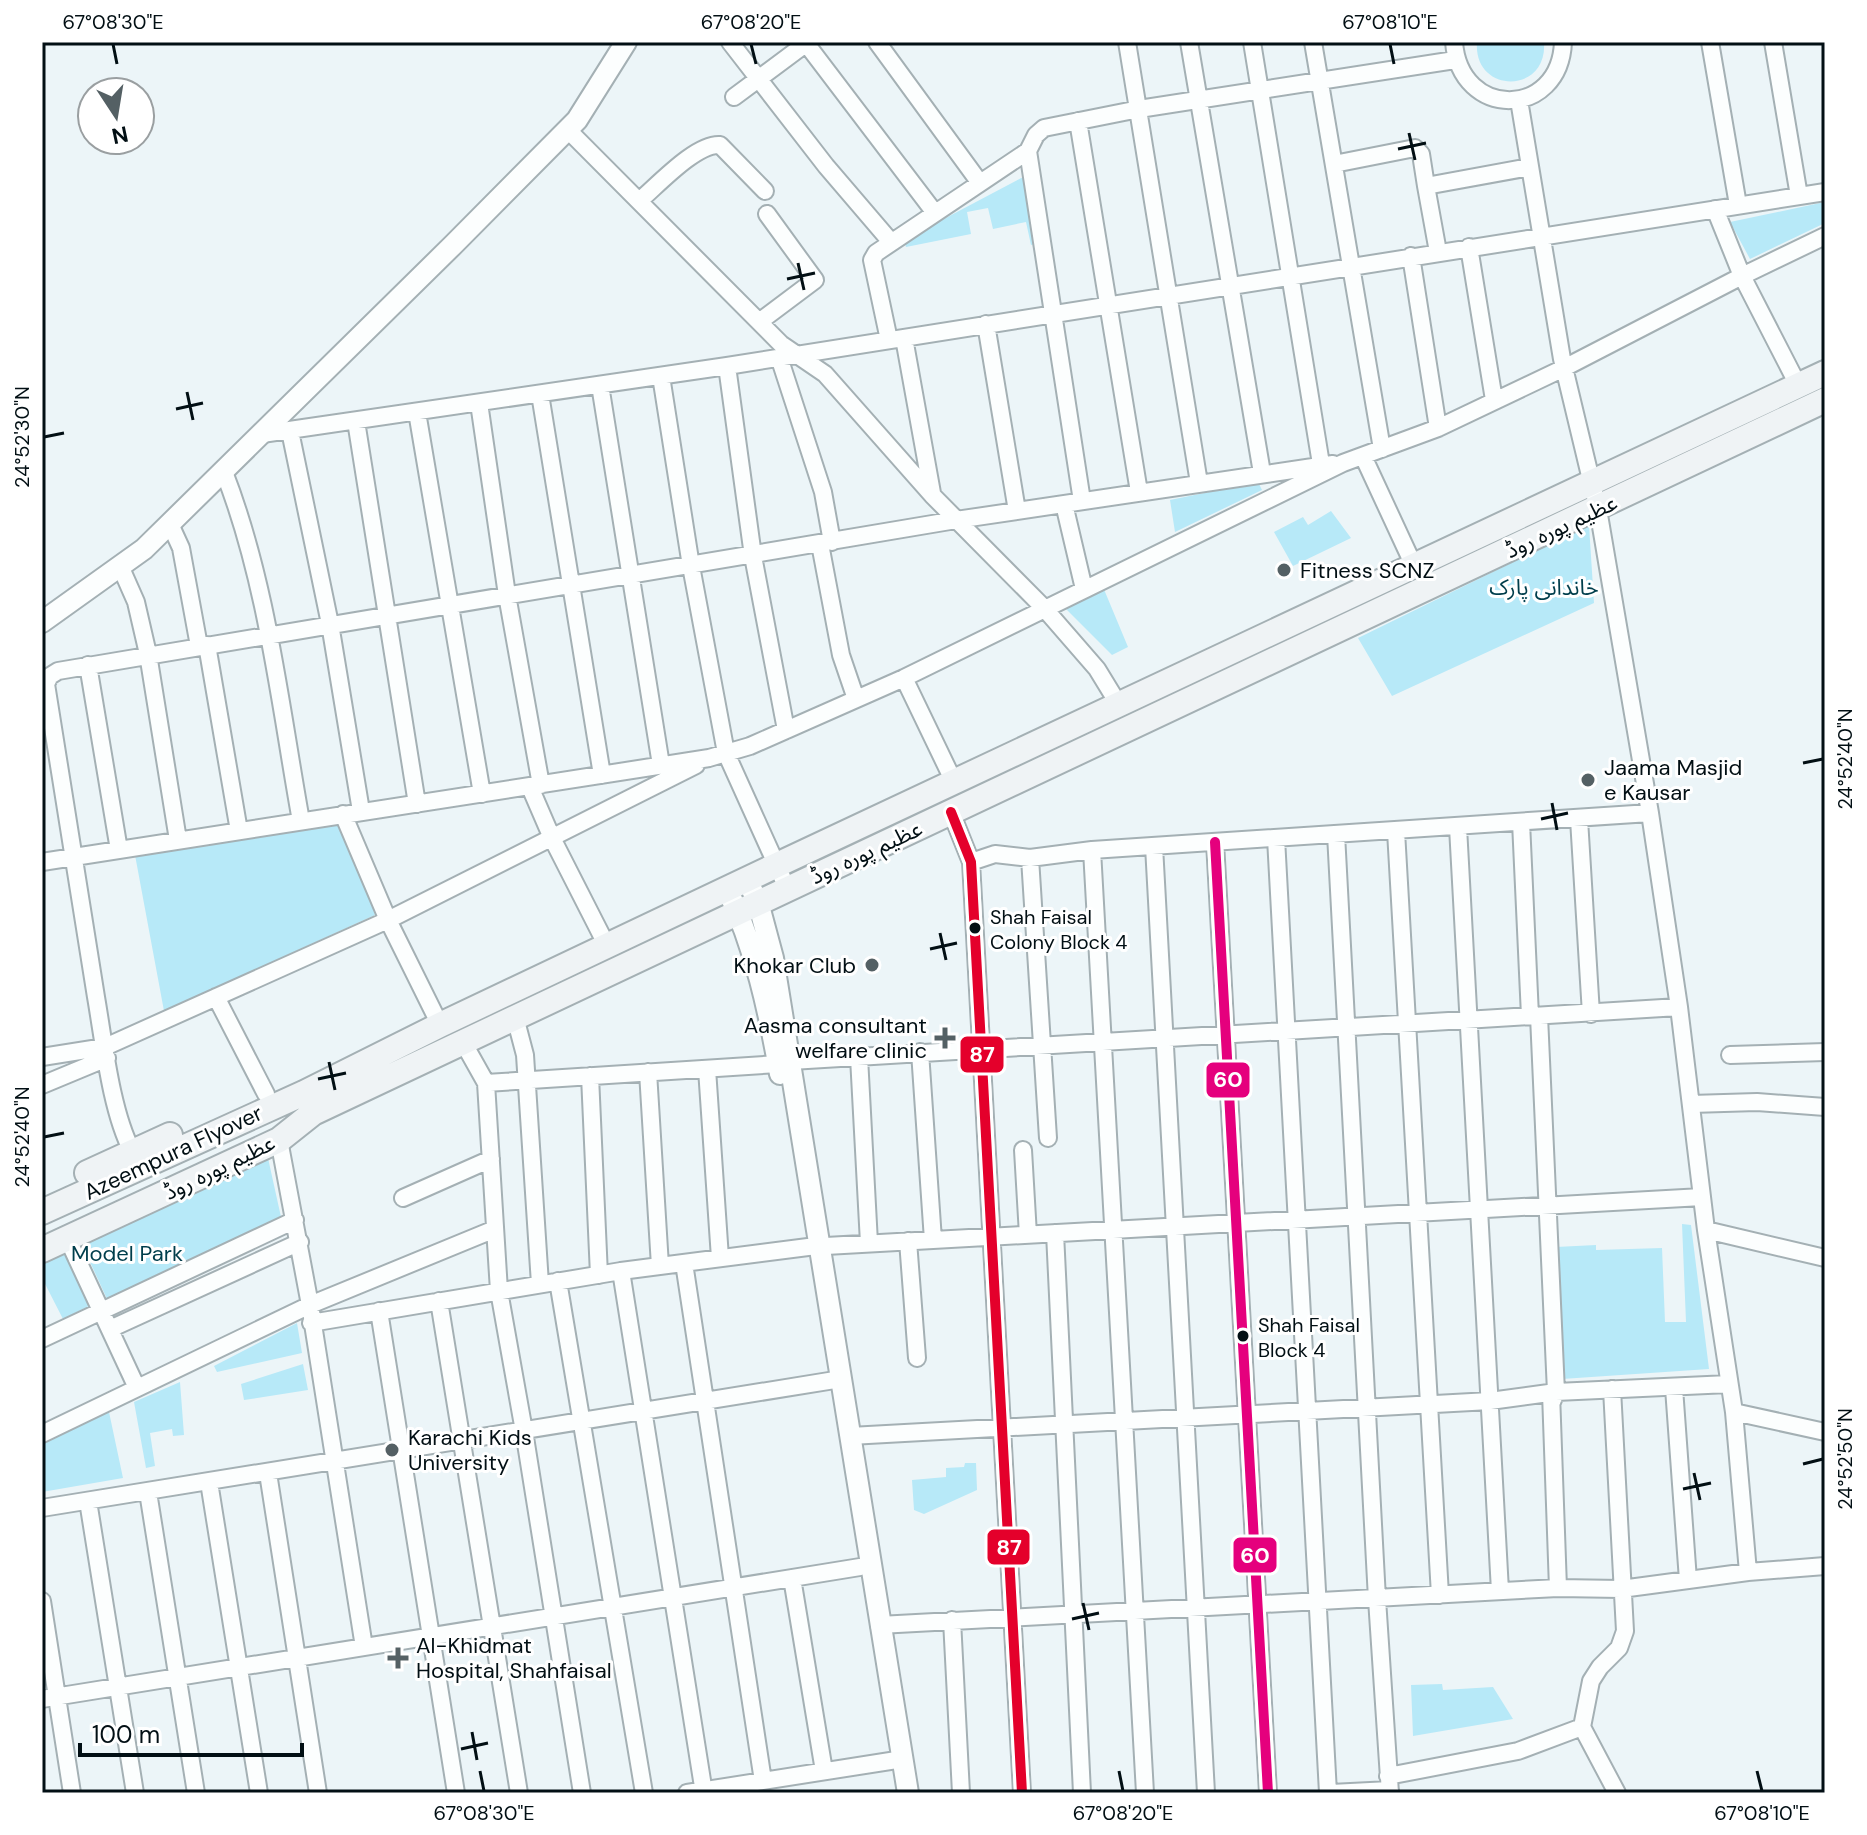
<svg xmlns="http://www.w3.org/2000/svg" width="1867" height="1835" font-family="'DM Sans','Noto Sans Arabic',sans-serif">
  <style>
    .green { fill: #b7e9f8 }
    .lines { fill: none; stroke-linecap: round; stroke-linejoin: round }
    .minor-casing { stroke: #a4b0b4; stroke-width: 20 }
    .tertiary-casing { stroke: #a4b0b4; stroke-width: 24 }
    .secondary-casing { stroke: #a4b0b4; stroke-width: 28 }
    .minor { stroke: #fcfefe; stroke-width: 16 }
    .tertiary { stroke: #fcfefe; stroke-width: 20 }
    .secondary { stroke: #eff3f5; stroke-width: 24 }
    .bus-1-casing { stroke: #fff; stroke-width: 16 }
    .bus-2-casing { stroke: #fff; stroke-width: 16 }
    .bus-1 { stroke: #e4002b; stroke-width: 10 }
    .bus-2 { stroke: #e5007d; stroke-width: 10 }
    .ticks { fill: none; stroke: #020f14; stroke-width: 3 }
    .poi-dot { fill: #546064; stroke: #fff; stroke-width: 3 }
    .bus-dot { fill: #020f14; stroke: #fff; stroke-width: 3 }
    .labels { text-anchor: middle; stroke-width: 6; stroke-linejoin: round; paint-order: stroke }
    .bus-label { font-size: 20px; fill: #020f14; stroke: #fff; text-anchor: start }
    .street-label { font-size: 22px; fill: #020f14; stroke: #fff }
    .poi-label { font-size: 22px; fill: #020f14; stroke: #fff; text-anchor: start }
    .park-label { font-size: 22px; fill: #003e4c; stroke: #fff }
    .line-badge { stroke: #fff; stroke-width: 3 }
    .badge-label { font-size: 22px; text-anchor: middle; font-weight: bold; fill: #fff }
    .neatline { fill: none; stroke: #020f14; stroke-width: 3 }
    .ticks-label { font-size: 20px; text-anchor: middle; fill: #020f14 }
  </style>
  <rect width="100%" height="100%" fill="#ecf5f8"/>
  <!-- green -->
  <path class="green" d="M1477,42H1544C1548,95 1473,94 1477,42Z
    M1027,175L1039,243L1031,245L1026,222L993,229L988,208L967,212L971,234L906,247L904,240Z
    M1825,202V223L1750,259L1730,222Z
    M1258,482L1262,490L1175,532L1170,500Z
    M1331,511L1351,538L1293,566L1274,532L1303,517L1308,525Z
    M1589,525L1594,603L1392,696L1358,638Z
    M1103,587L1128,647L1112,655L1064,607Z
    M345,819L375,915L164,1011L135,855Z
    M266,1149L281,1217L108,1301L78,1236Z
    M1682,1224L1691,1225L1709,1369L1562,1379L1556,1247L1596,1245V1250L1662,1248L1665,1322H1686Z
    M60,1246L91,1305L63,1319L42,1278V1256Z
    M297,1323L302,1353L217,1372L214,1366Z
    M303,1364L308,1390L244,1400L241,1384Z
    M180,1382L184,1435L173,1436L172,1429L150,1433L155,1466L146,1468L134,1402Z
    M109,1412L123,1478L42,1492V1443Z
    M965,1463H976L977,1490L924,1514L914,1510L912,1480L946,1477V1468L964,1467Z
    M1442,1684L1443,1690L1493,1687L1513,1719L1413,1736L1411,1685Z"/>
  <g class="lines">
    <!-- minor casing -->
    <g class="minor-casing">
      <path id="minor" d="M730,42L826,166L891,242
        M805,42L935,213
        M877,42L980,183
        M1127,42L1199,483
        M1189,42L1262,473
        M1252,42L1321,464
        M1313,42L1382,449
        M1454,42C1460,120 1560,119 1563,42
        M1710,42L1738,205
        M1773,42L1799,196
        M734,97L808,42
        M1519,100L1562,359L1598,509L1650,813L1679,1007L1706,1230L1734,1412L1748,1572
        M1078,121L1139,492
        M568,130L781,344L825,374L932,495L1044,608L1097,669L1119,705
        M1334,164L1415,148L1421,154L1426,186
        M639,201C657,186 696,143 720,145L765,191
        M1715,209L1742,276L1798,385
        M1469,247L1494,400
        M1438,252L1426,186L1530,167
        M1411,256L1438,428
        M759,322L815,280L767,214
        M986,324L1017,511
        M904,338L932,493
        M889,340L872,260L876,253L1028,151
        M779,357L823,492L832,542
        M727,366L753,556L786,730
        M661,376L691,566L726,753L787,888
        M600,385L661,765
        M540,394L602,775
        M479,403L507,595L541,785
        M417,412L482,794
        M356,421L417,804
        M290,431L330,624L361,811
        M262,434L727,366L1825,192
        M1363,456L1414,566
        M224,472C267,582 280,705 301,821
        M1082,501L1028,151L1036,135L1044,128L1139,109L1455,60
        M1064,504L1084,589
        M170,524L181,548L199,646
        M820,544L841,655L856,699
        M121,568L136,602L148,654L178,840
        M207,645L239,831
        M88,665L119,850
        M904,678L954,782
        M530,787L552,838L607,946
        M951,812L971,862L1022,1793
        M343,814L388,920L440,1025
        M1579,819L1591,1014
        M1521,822L1530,1016
        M1458,827L1500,1591
        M1396,831L1440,1595
        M1336,834L1377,1599L1390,1793
        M1276,838L1328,1793
        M1215,842L1268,1793
        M1154,846L1206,1793
        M1092,850L1145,1793
        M1030,858L1048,1138
        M42,862L709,758L750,746L904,678L1343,463L1438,428L1564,368L1742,276L1825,236
        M971,862L995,854L1030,858L1092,850L1650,813
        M216,997L266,1094
        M1539,1016L1556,1392L1552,1402
        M515,1017L525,1055L540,1284
        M463,1042L486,1083L778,1064
        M920,1052L933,1240
        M1730,1055L1825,1052
        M42,1057L105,1047L388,920L696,765
        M859,1057L869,1243
        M791,1061L1679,1007
        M707,1069L720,1258
        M648,1072L660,1266
        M590,1076L599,1275
        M486,1083L499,1291L524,1431L582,1793
        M42,1085L107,1058
        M1691,1104L1757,1102L1825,1107
        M279,1140L310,1305L364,1647
        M1023,1150L1028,1235
        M132,1151C111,1111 104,1043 96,997C79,893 62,789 46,684L50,676L58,671L956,520L1333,464
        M403,1198L491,1159
        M1706,1230L1825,1258
        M1055,1233L1082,1793
        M908,1241L917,1358
        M70,1244L137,1388
        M684,1263L763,1781
        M621,1271L704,1793
        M558,1281L644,1793
        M439,1301L519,1793
        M379,1311L456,1793
        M311,1323L621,1271L808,1247L1702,1197
        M110,1329L300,1242
        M42,1339L295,1220
        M1674,1388L1688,1580
        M1612,1389L1625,1631L1619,1648L1600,1667L1591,1681L1582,1727L1617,1793
        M1551,1393L1558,1588
        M1734,1412L1825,1432
        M42,1434L310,1305L495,1229
        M850,1436L1490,1401L1556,1392L1729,1384
        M268,1473L318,1793
        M209,1482L259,1793
        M148,1492L196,1793
        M88,1501L135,1793
        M42,1508L841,1379
        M792,1578L824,1771
        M42,1601L72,1793
        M952,1620L961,1793
        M879,1625L1558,1588L1621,1589L1748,1572L1825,1566
        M42,1699L860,1567
        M1388,1776L1518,1751L1582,1727
        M687,1793L903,1759
        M1331,1793L1390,1790"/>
    </g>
    <!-- tertiary casing -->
    <g class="tertiary-casing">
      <path id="tertiary" d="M42,622L144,549L453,245L577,120L626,42
        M747,880L758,902L773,958L908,1793
        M727,889C755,946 769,1012 780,1074"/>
    </g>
    <!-- secondary casing -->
    <g class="secondary-casing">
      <path id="secondary" d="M87,1173L170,1135
        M42,1212L304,1093L440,1025L777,865L1825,373
        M42,1250L279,1140L313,1113L1825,400"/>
    </g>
    <!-- minor -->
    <use href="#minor" class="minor"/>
    <!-- tertiary -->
    <use href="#tertiary" class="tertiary"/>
    <!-- secondary -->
    <use href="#secondary" class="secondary"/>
    <!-- bus-1 casing -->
    <g class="bus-1-casing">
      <path id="bus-1" d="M951,812L971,862L1022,1793"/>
    </g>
    <!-- bus-2 casing -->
    <g class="bus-2-casing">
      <path id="bus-2" d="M1215,842L1268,1793"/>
    </g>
    <!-- bus-1 -->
    <use href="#bus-1" class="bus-1"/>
    <!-- bus-2 -->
    <use href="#bus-2" class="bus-2"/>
  </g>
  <!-- ticks -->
  <path class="ticks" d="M113,44L117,64M751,44L756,64M1390,44L1394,64M1409,133L1415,160M1398,149L1426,143M798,263L804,290M787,279L815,273M187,392L193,420M176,409L203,403M44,437L64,433M1803,763L1823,759M1552,803L1557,830M1541,819L1568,813M940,933L946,960M930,949L957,943M329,1062L335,1090M318,1079L346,1073M44,1137L64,1133M1803,1464L1823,1459M1694,1473L1700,1500M1683,1489L1711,1483M1083,1603L1089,1630M1072,1619L1099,1613M472,1732L477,1760M461,1749L488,1743M480,1771L484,1791M1119,1771L1123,1791M1757,1771L1762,1791"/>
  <!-- markers -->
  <g class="poi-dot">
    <circle cx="1284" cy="570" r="8"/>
    <circle cx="1588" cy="780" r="8"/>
    <circle cx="872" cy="965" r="8"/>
    <path d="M941 1026h8v8h8v8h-8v8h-8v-8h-8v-8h8z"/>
    <circle cx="392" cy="1450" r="8"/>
    <path d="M394 1646h8v8h8v8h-8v8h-8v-8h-8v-8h8z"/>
  </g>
  <g class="bus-dot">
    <circle cx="975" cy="928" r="7"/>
    <circle cx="1243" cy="1336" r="7"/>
  </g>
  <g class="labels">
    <!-- bus labels -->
    <g class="bus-label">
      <text x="990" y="924">Shah Faisal<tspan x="990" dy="25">Colony Block 4</tspan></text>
      <text x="1258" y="1332">Shah Faisal<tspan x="1258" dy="25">Block 4</tspan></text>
    </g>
    <!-- street labels -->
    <g class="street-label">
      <text transform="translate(1561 526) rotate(-25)" y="8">عظیم پورہ روڈ</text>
      <text transform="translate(866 852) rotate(-25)" y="8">عظیم پورہ روڈ</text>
      <text transform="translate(173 1152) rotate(-25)" y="8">Azeempura Flyover</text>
      <text transform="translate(219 1167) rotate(-26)" y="8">عظیم پورہ روڈ</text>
    </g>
    <!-- poi labels -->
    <g class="poi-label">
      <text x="1300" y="578">Fitness SCNZ</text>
      <text x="1604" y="775">Jaama Masjid<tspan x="1604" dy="25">e Kausar</tspan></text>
      <text x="856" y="973" text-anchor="end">Khokar Club</text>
      <text x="927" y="1033" text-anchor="end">Aasma consultant<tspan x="927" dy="25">welfare clinic</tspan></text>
      <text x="408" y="1445">Karachi Kids<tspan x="408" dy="25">University</tspan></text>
      <text x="416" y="1653">Al-Khidmat<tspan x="416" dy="25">Hospital, Shahfaisal</tspan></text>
    </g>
    <!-- park labels -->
    <g class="park-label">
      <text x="1544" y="595">خاندانی پارک</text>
      <text x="127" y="1261">Model Park</text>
    </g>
  </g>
  <g class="line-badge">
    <rect x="959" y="1035" width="46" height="39" rx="8" fill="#e4002b"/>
    <rect x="1205" y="1061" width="46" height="38" rx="8" fill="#e5007d"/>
    <rect x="986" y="1528" width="45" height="38" rx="8" fill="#e4002b"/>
    <rect x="1232" y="1536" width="46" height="38" rx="8" fill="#e5007d"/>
  </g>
  <g class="badge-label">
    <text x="982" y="1062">87</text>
    <text x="1228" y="1087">60</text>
    <text x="1009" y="1555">87</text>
    <text x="1255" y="1563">60</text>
  </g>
  <!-- border -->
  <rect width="1867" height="1835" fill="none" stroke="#ffffff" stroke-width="88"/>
  <!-- north arrow -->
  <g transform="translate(116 116) rotate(168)"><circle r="38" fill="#ffffff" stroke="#9a9fa1" stroke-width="2"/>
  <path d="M0-6L14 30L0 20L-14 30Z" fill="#546064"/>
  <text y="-12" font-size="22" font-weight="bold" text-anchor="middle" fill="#020f14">N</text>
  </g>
  <!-- scale -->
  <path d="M80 1743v12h222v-12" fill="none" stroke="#020f14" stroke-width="4"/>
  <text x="92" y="1743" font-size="24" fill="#020f14" stroke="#ffffff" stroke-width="6" paint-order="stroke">100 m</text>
  <rect x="44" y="44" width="1779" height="1747" class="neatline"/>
  <g class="ticks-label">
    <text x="113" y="29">67°08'30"E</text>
    <text x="751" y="29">67°08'20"E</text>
    <text x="1390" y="29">67°08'10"E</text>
    <text transform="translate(22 437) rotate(-90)" y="7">24°52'30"N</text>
    <text transform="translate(1845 759) rotate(-90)" y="7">24°52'40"N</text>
    <text transform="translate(22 1137) rotate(-90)" y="7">24°52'40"N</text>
    <text transform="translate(1845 1459) rotate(-90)" y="7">24°52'50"N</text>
    <text x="484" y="1820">67°08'30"E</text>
    <text x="1123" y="1820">67°08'20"E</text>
    <text x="1762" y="1820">67°08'10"E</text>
  </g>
</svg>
